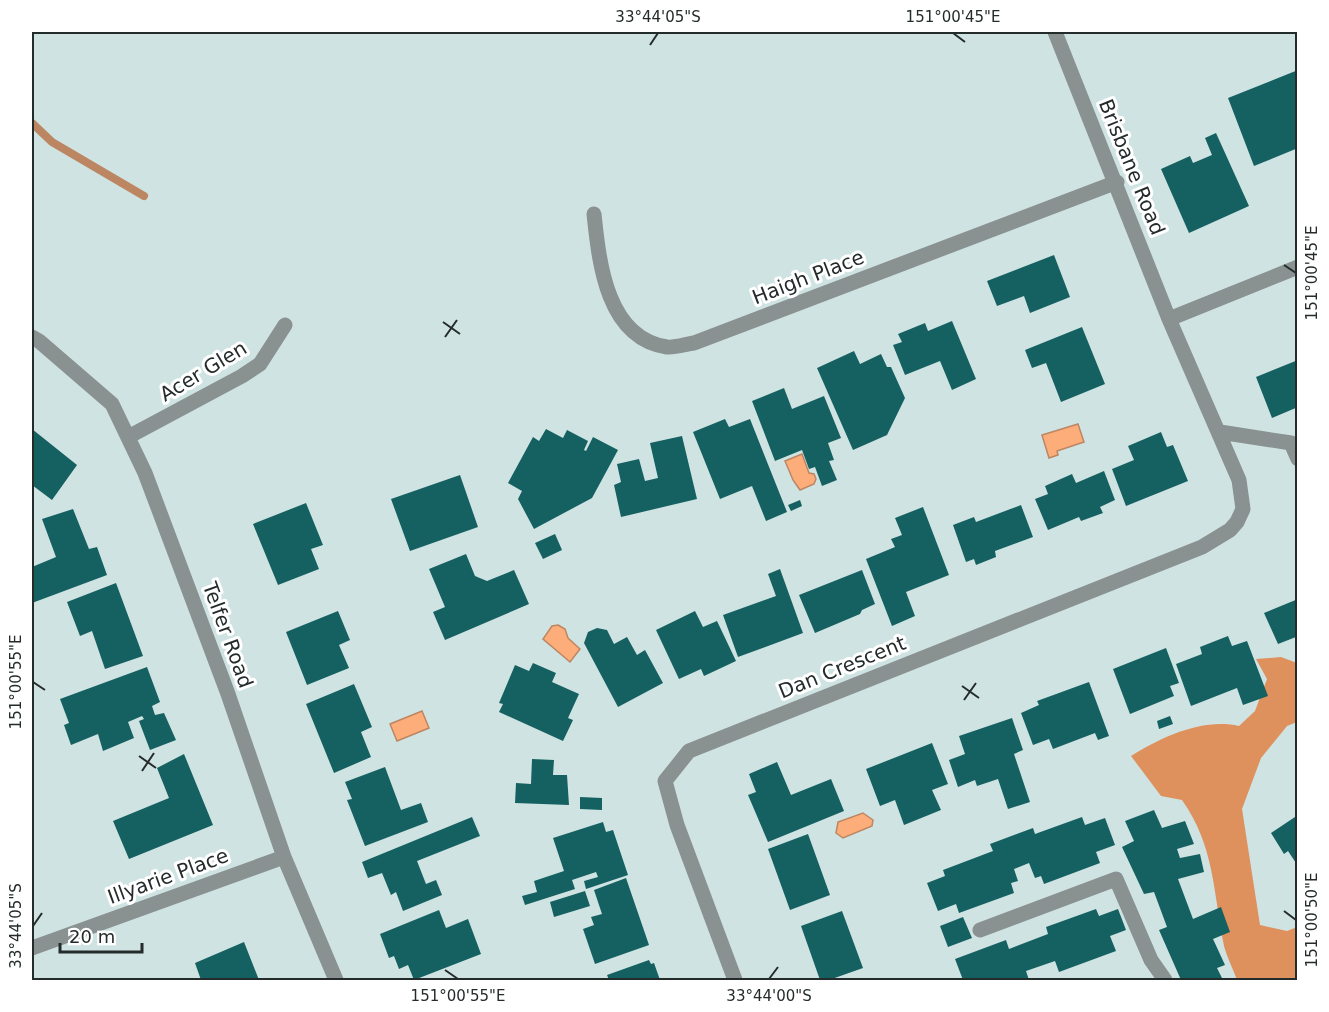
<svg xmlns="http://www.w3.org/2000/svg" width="1329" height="1012" font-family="'DejaVu Sans',sans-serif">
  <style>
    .forest { fill: #de905d }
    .water { fill: #fdad79; stroke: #bc8662; stroke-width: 1.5 }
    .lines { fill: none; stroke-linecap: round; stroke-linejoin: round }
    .stream { stroke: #bc8662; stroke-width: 8 }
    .building { fill: #156061 }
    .minor { stroke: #899191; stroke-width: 15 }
    .ticks { fill: none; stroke: #242b2b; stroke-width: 2 }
    .labels { text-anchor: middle; stroke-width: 6; stroke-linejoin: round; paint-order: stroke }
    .street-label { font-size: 20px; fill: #242b2b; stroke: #fff }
    .neatline { fill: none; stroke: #242b2b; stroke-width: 2 }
    .ticks-label { font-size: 15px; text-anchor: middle; fill: #242b2b }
  </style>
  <rect width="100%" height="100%" fill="#d0e3e3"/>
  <!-- forest -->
  <path class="forest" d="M1281,657L1297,663V722L1287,726L1261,758L1242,809L1260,925L1287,931L1297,927V980H1237C1233,969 1227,957 1224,946C1213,892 1215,847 1182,800L1161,796L1131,756C1162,737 1202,718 1239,726L1255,711L1267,679L1256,659Z"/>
  <!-- water -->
  <path class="water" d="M1078,424L1084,442L1057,451L1058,455L1049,458L1042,435Z
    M802,454L809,473L814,474L816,479L814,484L800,490L793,480L785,461Z
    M558,625L565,629L568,638L580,649L570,662L543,639L552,626Z
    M422,711L429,728L397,741L390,724Z
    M863,813L873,820L872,826L843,838L836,833L838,822Z"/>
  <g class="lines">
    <!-- stream -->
    <path class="stream" d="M32,123L52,142L144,196"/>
  </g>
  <!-- building -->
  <path class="building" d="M1298,70V148L1254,166L1228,98Z
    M1216,133L1249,206L1189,233L1161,169L1190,156L1193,163L1212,155L1205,138Z
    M1054,255L1070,297L1030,313L1024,296L997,306L987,281Z
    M952,321L976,379L952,390L940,361L905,375L893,345L902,342L898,334L925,323L928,331Z
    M1082,327L1105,384L1061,402L1046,363L1032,368L1025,350Z
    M854,351L860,364L881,354L887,367H891L905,398L887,435L853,450L817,368Z
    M1298,360V407L1272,418L1256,377Z
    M784,388L792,409L824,396L841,438L828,443L834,460L829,461L837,480L822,486L815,467L809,469L802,450L775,461L752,401Z
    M725,419L729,427L750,419L787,512L766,521L752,486L720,499L693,432Z
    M32,429L77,465L52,500L32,485Z
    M546,429L563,438L567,430L588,441L584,450L586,451L593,437L618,450L592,498L534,529L518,499L522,491L508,483L533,437L539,441Z
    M1161,432L1167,447L1173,445L1188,481L1126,506L1112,469L1134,460L1128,446Z
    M682,436L697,499L621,517L614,485L621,482L617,464L639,459L645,481L658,478L650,443Z
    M1104,471L1115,500L1100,507L1103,513L1081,521L1079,517L1048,530L1035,499L1048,494L1045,486L1072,474L1076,483Z
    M460,475L478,527L410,551L391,499Z
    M800,500L802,506L791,511L788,505Z
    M306,503L323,545L311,549L319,569L278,585L253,524Z
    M1021,505L1033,537L995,551L996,557L976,565L974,559L966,562L953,525L974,517L976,522Z
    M923,507L949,575L906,592L915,616L892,626L866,559L895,547L891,539L902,535L895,518Z
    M73,509L89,549L97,547L107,575L32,603V567L56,557L42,519Z
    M555,534L562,550L543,559L535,543Z
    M466,554L475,576L487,581L514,570L529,604L445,640L433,612L445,607L429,569Z
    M780,569L803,633L738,657L723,615L776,596L768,574Z
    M862,570L875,604L862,610L860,614L815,633L799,595Z
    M116,583L143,656L105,669L92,631L80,636L67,602Z
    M1298,599V641L1296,637L1278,644L1264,613Z
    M338,611L350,640L339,645L349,668L307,685L286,632Z
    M695,611L703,627L717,621L736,661L704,676L701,669L679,679L656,630Z
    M597,628L607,630L614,644L627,637L637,655L645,650L663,683L618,707L584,643L588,632Z
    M1228,636L1232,646L1247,641L1268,696L1243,705L1237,688L1191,706L1176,664L1202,654L1200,647Z
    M1166,648L1179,683L1170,686L1174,696L1130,714L1113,669Z
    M533,663L556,673L552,682L579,694L568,718L573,720L563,741L499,712L503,704L499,703L515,665L529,671Z
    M147,667L160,702L152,706L155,715L164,713L176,740L150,750L139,721L144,719L142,716L128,722L134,738L103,751L98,734L71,745L64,725L69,723L60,699Z
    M1089,682L1109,736L1098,740L1095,733L1053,749L1049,739L1033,745L1021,713L1039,705L1037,701Z
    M354,684L372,727L361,732L371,757L334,773L306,704Z
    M1170,716L1173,724L1159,729L1157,721Z
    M1012,718L1023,750L1014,754L1030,802L1008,809L998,779L977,786L975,780L958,787L949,760L965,754L959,736Z
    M932,743L948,784L932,790L941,810L904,825L895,800L880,806L866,769Z
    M184,754L213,825L129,859L113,821L169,798L157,768Z
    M532,759L554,760L553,775H567L569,805L515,803L516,783L531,784Z
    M777,762L791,795L831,779L844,811L768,842L748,795L756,792L749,774Z
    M385,767L401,810L421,803L428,822L365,846L347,800L352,799L345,782Z
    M580,797L602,798V810L580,809Z
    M1154,810L1162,828L1185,821L1194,844L1177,849L1180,858L1200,854L1204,872L1178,879L1193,919L1221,907L1230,932L1213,939L1225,965L1217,968L1223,980H1193L1192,978L1181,980L1159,930L1167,927L1154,892L1144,894L1122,847L1134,841L1125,821Z
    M1298,815V866L1288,851L1284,854L1271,833Z
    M472,817L480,836L417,861L426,884L436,880L442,895L403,911L396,892L391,895L382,873L368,878L362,862Z
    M1082,817L1085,825L1105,818L1115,845L1096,852L1100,863L1044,884L1041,876L1035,878L1029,863L1014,869L1018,881L1011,883L1014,893L959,913L956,904L938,911L927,883L945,876L943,870L993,851L990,844L1033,828L1035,834Z
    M603,822L606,832L613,830L628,875L586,889L584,881L598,877L596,872L572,880L575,889L525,905L522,896L537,892L534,881L564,871L553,838Z
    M808,834L830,895L790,910L768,849Z
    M626,878L649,945L595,964L583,929L594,925L591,917L602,914L594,890Z
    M585,891L590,906L554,917L550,902Z
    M1096,909L1099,916L1118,909L1126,930L1110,936L1116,951L1059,972L1055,961L1026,971L1029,980H963L955,959L1006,940L1009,949L1048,934L1046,927Z
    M439,910L446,928L468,919L481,954L414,980L408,965L399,969L394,956L389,958L380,934Z
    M842,911L863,968L829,980H820L801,926Z
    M963,917L972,938L948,947L940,926Z
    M244,942L259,980H201L195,963Z
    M649,960L651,964L654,963L660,980H609L607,975Z"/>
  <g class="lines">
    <!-- minor -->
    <path class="minor" d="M594,214C599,261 606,338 667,347C675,348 686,344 694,343L1117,182
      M1169,319L1298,267
      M32,337L39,341L112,404L145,473L228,694L284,857L336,980
      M1220,432L1291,443L1298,459
      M128,437L242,376L260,364L285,325
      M980,930L1116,879L1151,960L1165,980
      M32,948L284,857
      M735,980L677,825L665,781L689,751L1202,547L1230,530L1237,522L1243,509L1239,480L1169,319L1055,32"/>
  </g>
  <!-- ticks -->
  <path class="ticks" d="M953,33L965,42M650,45L658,33M1284,265L1296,273M443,322L460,334M445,337L457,320M33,682L45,690M962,686L979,698M964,700L976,683M139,756L156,768M142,771L154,753M1284,911L1296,920M33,926L42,913M445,970L458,979M769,979L778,967"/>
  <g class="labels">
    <!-- street labels -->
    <g class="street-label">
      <text transform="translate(1132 167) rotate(68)" y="7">Brisbane Road</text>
      <text transform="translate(808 277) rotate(-21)" y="7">Haigh Place</text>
      <text transform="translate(203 371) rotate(-31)" y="7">Acer Glen</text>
      <text transform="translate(228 635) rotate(70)" y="7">Telfer Road</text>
      <text transform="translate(842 667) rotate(-22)" y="7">Dan Crescent</text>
      <text transform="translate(168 876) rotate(-20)" y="7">Illyarie Place</text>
    </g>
  </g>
  <!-- border -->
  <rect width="1329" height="1012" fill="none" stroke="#ffffff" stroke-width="66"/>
  <!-- scale -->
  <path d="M60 943v9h82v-9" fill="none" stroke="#242b2b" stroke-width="3"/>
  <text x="69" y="943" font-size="18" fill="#242b2b" stroke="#ffffff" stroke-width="4.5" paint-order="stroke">20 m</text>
  <rect x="33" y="33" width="1263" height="946" class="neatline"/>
  <g class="ticks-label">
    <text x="658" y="22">33°44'05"S</text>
    <text x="953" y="22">151°00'45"E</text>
    <text transform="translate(1312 273) rotate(-90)" y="5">151°00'45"E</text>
    <text transform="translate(16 682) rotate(-90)" y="5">151°00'55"E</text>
    <text transform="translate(1312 920) rotate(-90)" y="5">151°00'50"E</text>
    <text transform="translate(16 926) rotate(-90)" y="5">33°44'05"S</text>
    <text x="458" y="1001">151°00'55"E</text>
    <text x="769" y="1001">33°44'00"S</text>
  </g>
</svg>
